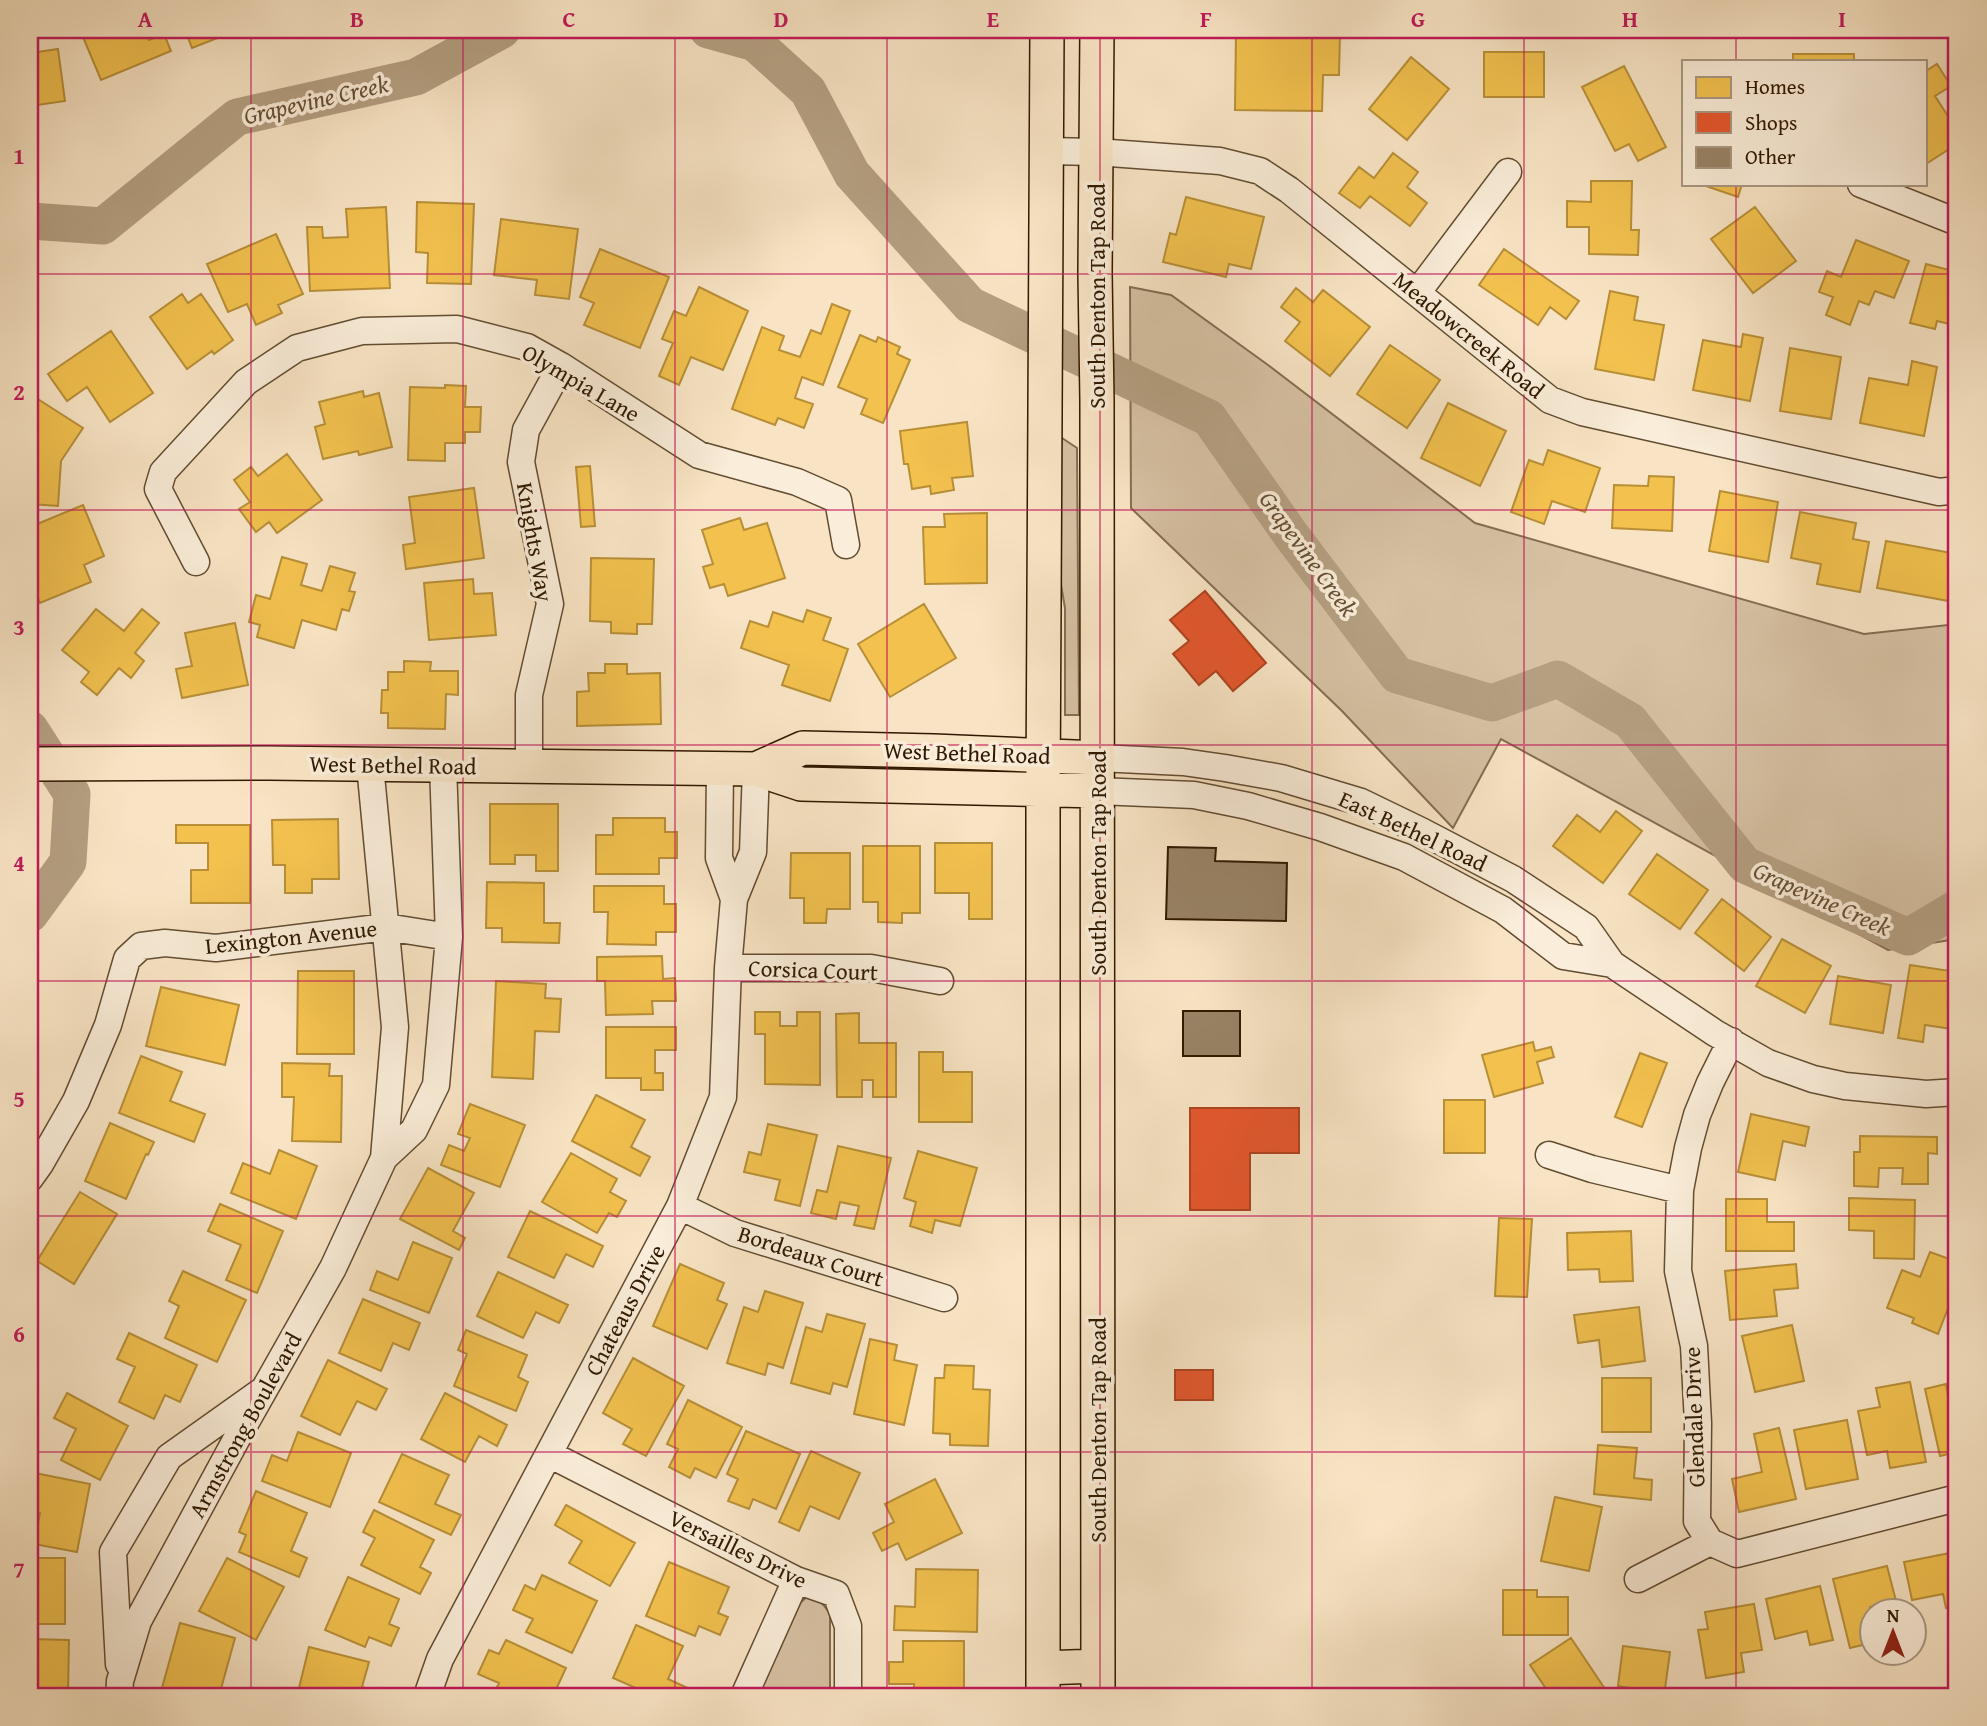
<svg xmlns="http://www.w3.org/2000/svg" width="1987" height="1726" font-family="'Gentium Book Plus',serif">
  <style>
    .green { fill: #d6c1a3; stroke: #836d52; stroke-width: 2 }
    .homes { fill: #f2c14e; stroke: #b88f37; stroke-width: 2 }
    .shops { fill: #e4572e; stroke: #ae4420; stroke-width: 2 }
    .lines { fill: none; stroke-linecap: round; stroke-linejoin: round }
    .river { stroke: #b49f81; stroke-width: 37 }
    .building { fill: #988366; stroke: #301900; stroke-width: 2 }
    .minor-casing { stroke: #624c31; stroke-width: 29 }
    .major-casing { stroke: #301900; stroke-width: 36 }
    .minor { stroke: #faedd9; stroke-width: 26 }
    .major { stroke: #f8e4c4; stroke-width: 33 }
    .rail-casing { stroke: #301900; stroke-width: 8 }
    .rail { stroke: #faedd9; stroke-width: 5; stroke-dasharray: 16; stroke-linecap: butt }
    .grid { fill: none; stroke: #c2185b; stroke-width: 2; stroke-opacity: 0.55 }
    .labels { text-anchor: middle; stroke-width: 7; stroke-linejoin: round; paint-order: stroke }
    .street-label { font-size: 23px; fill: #301900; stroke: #faedd9 }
    .water-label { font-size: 24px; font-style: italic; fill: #654f34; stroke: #faedd9 }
    .neatline { fill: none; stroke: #c2185b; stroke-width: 2.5 }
    .grid-label { font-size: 23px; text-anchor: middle; font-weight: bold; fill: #c2185b }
  </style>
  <rect width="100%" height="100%" fill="#f8e4c4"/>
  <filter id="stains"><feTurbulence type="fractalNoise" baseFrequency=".00286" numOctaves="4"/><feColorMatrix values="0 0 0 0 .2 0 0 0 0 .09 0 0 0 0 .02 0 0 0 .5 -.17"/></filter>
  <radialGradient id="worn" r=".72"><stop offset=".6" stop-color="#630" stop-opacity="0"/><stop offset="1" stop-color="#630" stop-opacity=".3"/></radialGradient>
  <!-- green -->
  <path class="green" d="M1130,287L1171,295L1268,365L1475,523L1864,634L1957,624V939L1888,950L1501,739L1453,828L1342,711L1131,508Z
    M1059,436L1077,448L1079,715H1065V608L1059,573Z
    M808,1596C819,1599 824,1604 830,1614V1696H752L793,1609Z"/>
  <!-- homes -->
  <path class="homes" d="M80,30H145L149,40L164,34L171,51L101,80Z
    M185,30H238L192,48Z
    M1236,32L1340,33L1339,75H1323L1322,111L1235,110Z
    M58,49L65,101L30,106V53Z
    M1484,52H1544V97H1484Z
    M1793,54H1854V61H1793Z
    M1411,57L1449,89L1407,140L1369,109Z
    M1937,64L1951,86L1935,96L1957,130V144L1926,164V71Z
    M1624,66L1666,147L1638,161L1629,144L1615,151L1582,87Z
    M1393,153L1418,172L1407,187L1427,203L1410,226L1370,196L1360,208L1339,193L1359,167L1374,178Z
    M1591,181H1632L1631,230H1639L1638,255L1589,254V227H1567V201L1591,202Z
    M1700,184H1742L1738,197Z
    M1186,197L1264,217L1251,269L1229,264L1226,277L1163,262L1170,233L1176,235Z
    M417,202L474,204L471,284L427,283L428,253L416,252Z
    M386,207L390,288L310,291L307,227H322L323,238L348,237L346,209Z
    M1755,207L1796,261L1753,293L1711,239Z
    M501,219L578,229L569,299L535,295L537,280L494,275Z
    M276,234L303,294L278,305L282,313L256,325L247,304L228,312L207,264Z
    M1856,240L1909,261L1894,298L1875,291L1869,305L1859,301L1850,325L1826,315L1833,297L1819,292L1827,271L1841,277Z
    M600,249L669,277L640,348L584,325L594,303L580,297Z
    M1504,249L1579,301L1566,319L1550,307L1538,325L1479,285Z
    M1926,264L1957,272V326L1937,321L1935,329L1910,323Z
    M699,287L748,311L723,370L691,357L679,385L659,376L673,343L662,339L674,311L686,316Z
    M1296,288L1313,302L1323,290L1370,327L1330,376L1285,341L1300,322L1281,307Z
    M1610,291L1638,297L1634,320L1664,325L1654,380L1595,369Z
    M182,294L188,303L201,294L233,340L214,354L212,351L187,369L150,317Z
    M832,304L850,311L823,385L802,377L795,398L813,404L804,428L778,418L775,425L732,409L762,327L784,336L779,350L800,357L811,330L821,334Z
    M111,331L153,393L110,422L87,387L67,401L48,374Z
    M1743,334L1763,338L1750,401L1693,390L1703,340L1741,347Z
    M860,335L876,342L878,337L900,347L897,354L910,360L883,423L861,414L867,399L838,387Z
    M1390,345L1440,380L1407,428L1357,394Z
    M1790,348L1841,357L1831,419L1780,411Z
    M1912,361L1937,367L1924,436L1860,423L1869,378L1908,385Z
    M445,385L466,386L465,407H481L480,432H465V443H445V461L408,460L410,387L445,388Z
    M363,391L364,397L379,393L392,447L359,455L358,451L323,459L315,427L325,424L319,402Z
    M30,394L83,428L61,461L58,506L30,504Z
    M1448,403L1506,431L1480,486L1421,458Z
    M967,422L973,476L952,478L954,490L931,494L930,486L912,489L908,464H904L900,431Z
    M1548,450L1600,468L1585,512L1552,501L1544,524L1511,512L1529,460L1543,465Z
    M287,454L322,500L277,533L269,522L256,532L239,509L250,502L234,480L251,467L258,476Z
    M590,466L595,526L581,527L576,467Z
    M1649,476L1674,477L1672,531L1612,528L1614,485L1648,486Z
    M474,488L484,558L406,569L403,545L415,543L409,497Z
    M1720,491L1778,502L1768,562L1709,551Z
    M83,505L104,556L84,565L91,582L40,603L30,578V527Z
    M1800,512L1856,523L1853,539L1869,542L1860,592L1817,584L1821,564L1791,558Z
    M987,513V583L925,584L923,527H945L944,514Z
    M740,518L744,530L767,523L785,578L728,596L724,584L710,588L703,567L713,564L702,530Z
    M1886,541L1957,554V586L1954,602L1877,588Z
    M282,557L307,564L301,585L322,591L330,566L355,573L349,591L355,592L349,611L342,609L336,630L302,620L294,648L257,637L260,625L249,622L256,595L270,599Z
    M591,558L654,559L652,624H637V634L611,633V622L590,621Z
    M473,579L474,594L492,593L496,635L429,640L424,583Z
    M924,604L956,658L890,697L858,644Z
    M96,609L124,631L142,609L159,623L135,653L144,661L131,678L119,668L97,695L81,682L89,672L62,650Z
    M807,610L831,618L823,640L848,649L830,701L782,685L789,665L741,648L750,621L768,627L773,612L803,622Z
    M235,623L248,685L182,698L176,669L192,666L185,633Z
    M404,661L431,662L430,671H458V695L446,694L445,729L388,728V713H381L382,690H388V672H404Z
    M605,664H627V674L660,673L661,724L577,726V692L589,691L588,673H605Z
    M490,804H558V871H536V855H515V864H490Z
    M1616,811L1642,831L1603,883L1553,846L1577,815L1600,832Z
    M613,818H665V832H677V858H659V874H596V835H613Z
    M338,819L339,879H312V893H285V865H273L272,820Z
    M176,825H250V903H191V870H208V843H176Z
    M935,843H992V919H969V893H935Z
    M863,846H920V913H902V923L878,922V902H863Z
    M791,853H850V909H827L826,923H804V898H790Z
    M1657,854L1708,890L1680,929L1629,894Z
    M487,882L544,883V923H560L559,943L502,942V928H486Z
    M594,886H664V904H676V932H656V945L607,944L608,912H594Z
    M1722,899L1771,937L1744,971L1695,933Z
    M1782,939L1831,966L1805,1013L1756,986Z
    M662,956L663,979L675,978L676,1001H652L653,1014L606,1015L605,981H597V957Z
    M1910,965L1957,972V995L1952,1029L1925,1025L1923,1042L1898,1038Z
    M298,971H354V1054H297Z
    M1838,976L1891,985L1883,1033L1830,1024Z
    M496,981L546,984L545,998L561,999L559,1032L535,1031L533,1079L492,1077Z
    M161,987L239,1005L225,1065L146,1046Z
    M755,1012H780V1026H797V1012H820V1085L765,1084V1034H755Z
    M859,1013V1043H896V1097H873V1080H862V1097H837L836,1014Z
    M606,1027H676V1050H655V1073H663V1090H641V1078H606Z
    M1533,1042L1535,1051L1551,1047L1554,1057L1537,1062L1543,1083L1494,1097L1482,1055Z
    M919,1052H943V1072H972V1122H919Z
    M1640,1053L1667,1063L1642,1127L1615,1117Z
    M141,1056L182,1072L170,1101L205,1114L194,1142L119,1113Z
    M282,1063L330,1064L329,1076H342L341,1142L292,1141L294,1097H282Z
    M596,1095L645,1120L631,1147L650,1157L640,1176L572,1141Z
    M1444,1100H1485V1153H1444Z
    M470,1104L525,1125L500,1187L441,1165L449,1145L464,1151L470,1138L458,1134Z
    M1751,1114L1809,1127L1805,1146L1783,1141L1775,1180L1738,1172Z
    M110,1123L154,1142L148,1155L146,1154L126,1199L85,1181Z
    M768,1124L817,1135L800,1206L775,1200L780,1180L744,1172L749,1152L761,1155Z
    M1860,1136L1937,1137V1154L1928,1153V1184H1902L1903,1168H1879L1878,1187L1854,1186V1152H1860Z
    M838,1146L891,1158L874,1229L854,1225L859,1206L840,1202L836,1219L811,1213L817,1190L827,1192Z
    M279,1150L317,1166L296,1219L231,1193L243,1163L270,1174Z
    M918,1151L977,1168L960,1226L935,1220L932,1233L910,1226L916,1202L904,1198Z
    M571,1153L617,1179L610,1192L626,1201L617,1217L609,1213L597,1233L542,1202Z
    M428,1168L474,1193L453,1231L465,1238L459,1250L400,1219Z
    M80,1192L117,1214L74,1284L37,1261Z
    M1849,1198L1915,1200L1914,1259L1874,1258V1231L1849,1230Z
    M1726,1199H1767V1222H1794V1251H1726Z
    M220,1204L283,1231L257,1293L226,1280L241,1245L208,1231Z
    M530,1211L603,1246L593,1267L566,1254L554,1278L508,1257Z
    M1499,1218L1532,1219L1527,1297L1495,1296Z
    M1631,1231L1633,1281L1600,1282L1599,1269L1568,1270L1567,1233Z
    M413,1242L452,1258L429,1313L370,1290L377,1271L398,1280Z
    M1930,1252L1955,1261L1948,1276L1957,1280V1285L1938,1334L1912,1323L1914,1318L1887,1308L1902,1270L1920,1277Z
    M680,1264L724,1283L717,1300L727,1304L707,1349L653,1326Z
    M1796,1264L1798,1288L1774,1290L1777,1316L1730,1320L1725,1271Z
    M183,1271L246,1300L217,1362L165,1338L179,1306L169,1301Z
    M498,1272L568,1305L559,1323L536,1312L523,1338L477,1316Z
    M765,1291L803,1303L783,1368L768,1363L765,1375L727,1363L744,1307L758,1312Z
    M363,1299L420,1323L409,1350L393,1343L381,1371L339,1353Z
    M30,1301L38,1306L30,1319Z
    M1639,1307L1645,1361L1602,1367L1599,1340L1578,1343L1574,1315Z
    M827,1314L865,1324L847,1387L833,1383L830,1394L791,1383L806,1327L822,1332Z
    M1792,1325L1804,1381L1755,1392L1742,1336Z
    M466,1330L527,1355L518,1377L528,1382L516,1411L454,1386L467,1354L458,1350Z
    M129,1333L197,1365L180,1402L165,1395L154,1419L119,1402L135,1367L117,1359Z
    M870,1339L897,1345L894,1360L917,1365L904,1425L854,1414Z
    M633,1358L684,1386L646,1456L623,1444L632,1429L603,1413Z
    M328,1360L387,1389L376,1410L357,1401L340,1435L301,1416Z
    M945,1365L974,1366L973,1389L990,1390L988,1446L950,1445V1434L933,1433L935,1378H944Z
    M1602,1378H1651V1432H1602Z
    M1910,1382L1926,1462L1890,1468L1887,1451L1867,1455L1858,1411L1880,1407L1876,1388Z
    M1946,1384L1948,1396L1957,1394V1452L1940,1456L1925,1389Z
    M67,1393L128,1426L100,1480L61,1460L76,1429L54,1418Z
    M445,1393L507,1425L497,1446L479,1436L465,1462L421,1439Z
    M688,1400L742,1427L716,1478L695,1468L690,1478L669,1467L678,1449L667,1444Z
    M1847,1420L1858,1479L1806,1489L1794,1430Z
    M1779,1428L1796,1499L1739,1512L1732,1479L1762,1472L1754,1434Z
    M746,1431L800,1454L776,1509L753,1499L749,1509L728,1501L738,1479L727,1474Z
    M298,1432L351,1453L330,1507L262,1481L272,1455L287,1461Z
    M1598,1445L1637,1448L1634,1478L1652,1480L1651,1500L1594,1494Z
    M811,1451L860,1473L839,1519L810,1506L799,1531L779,1522Z
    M402,1454L449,1475L435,1504L461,1515L451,1535L379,1502Z
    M30,1472L90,1484L77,1552L34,1544L40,1513L32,1511L35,1499L30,1498Z
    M935,1479L962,1533L906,1560L898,1543L882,1551L873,1533L894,1522L885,1504Z
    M256,1491L307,1513L291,1551L307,1558L299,1577L239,1552L246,1535L239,1532Z
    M1555,1497L1602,1507L1589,1571L1541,1561Z
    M566,1505L635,1543L610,1586L569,1563L582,1541L555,1525Z
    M374,1510L434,1540L420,1567L431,1573L420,1594L361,1565L375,1538L363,1532Z
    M1955,1552L1957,1561V1606L1946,1608L1943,1594L1912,1600L1904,1562Z
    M30,1558H65V1624H30Z
    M227,1558L284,1587L256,1640L199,1611Z
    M669,1562L729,1587L718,1613L728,1617L720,1635L699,1626L695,1636L646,1616Z
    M1887,1566L1896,1601L1870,1607L1871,1643L1850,1648L1833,1579Z
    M916,1569L978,1570L977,1632L894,1630L895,1606L915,1607Z
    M542,1575L597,1601L572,1653L526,1632L533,1619L513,1610L525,1585L535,1590Z
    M348,1577L399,1599L389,1624L399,1628L391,1646L369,1637L365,1647L325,1630Z
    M1820,1586L1833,1640L1810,1645L1807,1631L1775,1639L1766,1599Z
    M1503,1590H1537V1597H1568V1635H1503Z
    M1754,1604L1762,1650L1741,1653L1744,1672L1706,1678L1698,1630L1708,1629L1705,1612Z
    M180,1623L235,1638L219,1696L160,1695Z
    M636,1625L683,1646L668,1679L690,1689L687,1696H654L613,1678Z
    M1571,1638L1605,1689L1594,1696H1551L1530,1665Z
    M30,1639L69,1640L68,1696H30Z
    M506,1640L566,1668L553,1696H493L499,1683L478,1674L489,1650L499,1654Z
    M903,1641H964V1696H914V1684H889V1662H903Z
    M1623,1646L1670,1652L1664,1696H1630L1631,1688L1618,1686Z
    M309,1647L369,1662L362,1687L372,1690L371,1696H297Z
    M604,1690L621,1696H601Z"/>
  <!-- shops -->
  <path class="shops" d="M1205,591L1266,663L1233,691L1216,671L1199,685L1173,654L1189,641L1170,620Z
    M1190,1108H1299V1153H1250V1210H1190Z
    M1175,1370H1213V1400H1175Z"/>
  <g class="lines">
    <!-- river -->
    <path class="river" d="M708,30L755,43L808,91L852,174L970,305L1209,418L1291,535L1397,675L1492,703L1558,679L1630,721L1745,865L1908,937L1957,908
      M30,221L103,226L237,117L416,77L502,30
      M30,729L72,794L68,862L30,914"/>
  </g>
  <!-- building -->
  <path class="building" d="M1168,847L1216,848L1215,861L1287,863L1286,921L1166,919Z
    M1183,1011H1240V1056H1183Z"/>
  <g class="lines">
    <!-- minor casing -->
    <g class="minor-casing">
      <path id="minor" d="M1047,151L1096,152L1220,161L1260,171L1289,190L1550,400L1582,412L1939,492L1957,490
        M1861,184L1957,222
        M1417,293L1508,172
        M196,562L158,489L163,472L246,382L297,348L362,331L457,329L527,347L561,366L699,455L797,482L838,500L846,545
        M1098,758L1183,762L1225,768L1281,778L1361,802L1423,832L1513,879L1586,927L1612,964L1715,1033L1768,1063L1813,1079L1845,1086L1926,1094L1957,1092
        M529,766V695L550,604L521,462L526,430L561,366
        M720,769L719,858L734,899
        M1098,791L1194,795L1248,806L1320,827L1404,857L1503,910L1563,956L1612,964
        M728,968H871L940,981
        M1731,1041L1710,1083L1697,1115L1688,1148L1680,1190L1678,1271L1694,1346L1698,1423L1697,1521L1710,1542L1737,1554L1957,1498
        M1549,1155L1592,1169L1680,1190
        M384,1158L414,1130L436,1085L449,937L443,765
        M30,1178L40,1164L76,1101L108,1025L127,959L141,946L165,943L216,948L386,927L449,937
        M680,1206L735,1233L944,1298
        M549,1454L796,1580L836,1594L848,1626V1696
        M1638,1579L1710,1542
        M119,1664L113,1552L169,1457L259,1393
        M119,1696L120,1681L138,1621L243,1427L333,1268L384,1158L395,1027L370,765
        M427,1696L440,1659L680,1206L723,1097L728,968L734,899L753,852L756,769
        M744,1696L796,1580"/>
    </g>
    <!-- major casing -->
    <g class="major-casing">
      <path id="major" d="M1097,30L1095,273L1097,401L1098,1696
        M30,764L269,763L756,769L801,784L1098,791
        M756,769L803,748L934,751L1098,758
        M1043,1668L1098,1666
        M1043,1696V791L1047,30"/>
    </g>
    <!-- minor -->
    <use href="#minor" class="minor"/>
    <!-- major -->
    <use href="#major" class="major"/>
    <!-- rail casing -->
    <g class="rail-casing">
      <path id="rail" d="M1937,1696L1957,1691"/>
    </g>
    <!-- rail -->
    <use href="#rail" class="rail"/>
  </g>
  <!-- grid -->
  <path class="grid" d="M251,30V1696M463,30V1696M675,30V1696M887,30V1696M1100,30V1696M1312,30V1696M1524,30V1696M1736,30V61M1736,184V1696M30,274H1957M30,510H1957M30,745H1957M30,981H1957M30,1216H1957M30,1452H1957"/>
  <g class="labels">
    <!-- street labels -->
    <g class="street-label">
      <text transform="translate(1097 296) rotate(-90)" y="8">South Denton Tap Road</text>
      <text transform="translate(1469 335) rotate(39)" y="8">Meadowcreek Road</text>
      <text transform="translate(581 383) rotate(30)" y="8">Olympia Lane</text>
      <text transform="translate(535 542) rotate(80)" y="8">Knights Way</text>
      <text transform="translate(967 753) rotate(2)" y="8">West Bethel Road</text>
      <text transform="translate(393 765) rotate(1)" y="8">West Bethel Road</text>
      <text transform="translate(1413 831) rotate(25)" y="8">East Bethel Road</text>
      <text transform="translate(1098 863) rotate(-90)" y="8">South Denton Tap Road</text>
      <text transform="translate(291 937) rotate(-6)" y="8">Lexington Avenue</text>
      <text transform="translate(813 970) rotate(2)" y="8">Corsica Court</text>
      <text transform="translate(811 1256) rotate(18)" y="8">Bordeaux Court</text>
      <text transform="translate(625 1310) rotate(-62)" y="8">Chateaus Drive</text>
      <text transform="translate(1694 1417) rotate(-92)" y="8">Glendale Drive</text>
      <text transform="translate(245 1425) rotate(-61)" y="8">Armstrong Boulevard</text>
      <text transform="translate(1098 1430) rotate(-90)" y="8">South Denton Tap Road</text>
      <text transform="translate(738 1549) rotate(26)" y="8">Versailles Drive</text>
    </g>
    <!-- water labels -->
    <g class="water-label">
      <text transform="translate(316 100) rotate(-13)" y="8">Grapevine Creek</text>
      <text transform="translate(1308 554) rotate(54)" y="8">Grapevine Creek</text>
      <text transform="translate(1822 899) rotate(24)" y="8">Grapevine Creek</text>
    </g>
  </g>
  <!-- margin -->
  <rect width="1987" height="1726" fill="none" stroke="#f8e4c4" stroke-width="77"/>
  <!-- legend -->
  <rect x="1682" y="60" width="245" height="126" fill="#faedd9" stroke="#a99882" stroke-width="2"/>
  <rect x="1696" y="77" width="35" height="21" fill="#f2c14e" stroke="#a99882" stroke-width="2"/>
  <text x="1745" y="94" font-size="21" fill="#301900">Homes</text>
  <rect x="1696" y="112" width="35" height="21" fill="#e4572e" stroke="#a99882" stroke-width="2"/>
  <text x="1745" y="130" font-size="21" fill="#301900">Shops</text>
  <rect x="1696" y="147" width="35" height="21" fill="#988366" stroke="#a99882" stroke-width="2"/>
  <text x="1745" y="164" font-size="21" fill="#301900">Other</text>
  <!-- north arrow -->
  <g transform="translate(1893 1632)"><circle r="33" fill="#faedd9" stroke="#a99882" stroke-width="2"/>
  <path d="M0-5L12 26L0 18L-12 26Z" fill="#8f2418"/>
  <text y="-10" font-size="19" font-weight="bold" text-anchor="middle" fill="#301900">N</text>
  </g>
  <rect x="38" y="38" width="1910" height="1650" class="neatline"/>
  <g class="grid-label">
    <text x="145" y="27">A</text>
    <text x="357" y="27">B</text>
    <text x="569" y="27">C</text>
    <text x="781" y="27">D</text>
    <text x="993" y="27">E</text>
    <text x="1206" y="27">F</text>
    <text x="1418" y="27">G</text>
    <text x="1630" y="27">H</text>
    <text x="1842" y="27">I</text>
    <text x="19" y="164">1</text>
    <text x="19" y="400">2</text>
    <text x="19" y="635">3</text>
    <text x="19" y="871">4</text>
    <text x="19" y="1107">5</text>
    <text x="19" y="1342">6</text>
    <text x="19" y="1578">7</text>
  </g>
  <rect width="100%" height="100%" filter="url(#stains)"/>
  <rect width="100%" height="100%" fill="url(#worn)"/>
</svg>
